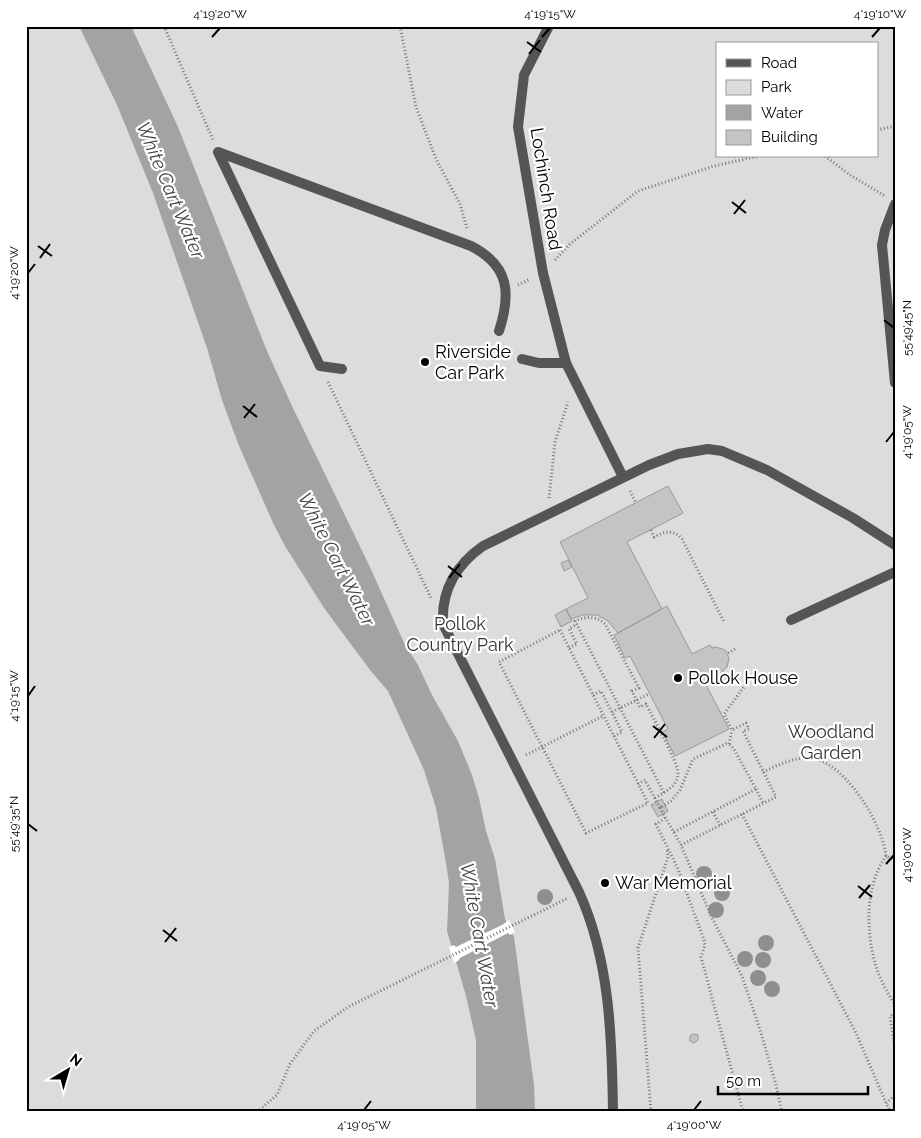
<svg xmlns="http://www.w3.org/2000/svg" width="921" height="1138" font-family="Raleway,sans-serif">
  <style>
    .green { fill: #dcdcdc; fill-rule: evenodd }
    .water { fill: #a3a3a3 }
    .pier { fill: #fff }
    .building { fill: #c4c4c4; stroke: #999 }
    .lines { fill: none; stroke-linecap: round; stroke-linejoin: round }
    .path { stroke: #777; stroke-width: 3; stroke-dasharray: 1 2.5; stroke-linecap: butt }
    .service { stroke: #555; stroke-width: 10 }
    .minor { stroke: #555; stroke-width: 10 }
    .tree { fill: #8f8f8f }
    .ticks { fill: none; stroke: #000; stroke-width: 2 }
    .poi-dot { fill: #000; stroke: #fff; stroke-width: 2 }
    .labels { text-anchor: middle; stroke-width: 4.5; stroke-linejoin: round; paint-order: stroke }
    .street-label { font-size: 18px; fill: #000; stroke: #fff }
    .poi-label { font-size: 18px; fill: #000; stroke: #fff; text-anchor: start }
    .park-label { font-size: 18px; fill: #333; stroke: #fff }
    .water-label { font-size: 19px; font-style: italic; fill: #444; stroke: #fff }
    .neatline { fill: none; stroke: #000; stroke-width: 2 }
    .ticks-label { font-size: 12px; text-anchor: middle; fill: #000 }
  </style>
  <rect width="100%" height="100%" fill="#fff"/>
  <!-- green -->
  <path class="green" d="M26,26H895V1112H26ZM717,44H877V156H717Z"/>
  <!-- water -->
  <path class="water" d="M79,26H131L178,127L267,351L292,406L369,565L405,645L418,665L432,695L458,741L472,775L479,798L486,831L495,859L505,919L514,937L534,1085L535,1112H476V1040L466,996L447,931L449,883L446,863L436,808L424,770L388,691L370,670L324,608L285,546L274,525L239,446L222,400L207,348L153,193L117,105Z"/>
  <!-- pier -->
  <path class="pier" d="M509,920L515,932L510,935L508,933L460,958L458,961L454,963L449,947L454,945L456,947L502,925Z"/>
  <!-- building -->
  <path class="building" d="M668,486L683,513L627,542L662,609L618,633L608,621L597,615H583L571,619L566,609L588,598L560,542Z
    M568,560L572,567L564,571L561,563Z
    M667,606L692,654L710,645L712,648L716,647L725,650L729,658L727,667L723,670L724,673L705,683L729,729L675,756L662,732L668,729L630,656L625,658L614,635Z
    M566,609L572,621L561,627L555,615Z
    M662,799L668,811L658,817L651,805Z
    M693,1034L698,1035V1040L694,1043L690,1041V1036Z"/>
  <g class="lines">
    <!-- path -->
    <path class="path" d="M164,26L213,140
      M400,26L416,107L436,159L460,204L467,228
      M877,130L895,126
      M825,156L850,175L885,196
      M555,260L570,244L638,191L714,166L759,156
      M518,285L530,279
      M328,382L431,598
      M630,491L636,503
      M549,498L555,442L568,402
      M651,530L654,537C665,531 673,529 682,539L724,622
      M560,630L648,803L586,833L499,662Z
      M569,648L577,644L569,629L577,624
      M728,653L737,648
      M752,676L724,714L732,730L746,723L749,729L743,731L776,797L681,845L712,918L742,976L761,1033L776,1085L782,1112
      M593,695L601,691L622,732L614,736
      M612,712L649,694
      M526,755L603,716
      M763,772C778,765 794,757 810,758C845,761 883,825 886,856L895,861
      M638,784L645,780L660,808L671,801L680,790L693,759L726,744H729L732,730
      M756,789L763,803
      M655,798C665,792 678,786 678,773C678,762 652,716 646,704L640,707L632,691L639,688L605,624C597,616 586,616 575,621L664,793
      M660,808L681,845
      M713,812L720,825
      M742,814L856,1033L890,1112
      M665,818L656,824L678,869L704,940L705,945L701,957L743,1112
      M674,832L756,789L734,749L729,744
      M886,856C865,886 866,929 875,963C879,978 887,992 895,1005
      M895,1013L890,1016L895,1049
      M886,1103L895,1095
      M257,1112L277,1095L290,1064L314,1031L348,1007L568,898
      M651,1112L638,948L668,857L667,849"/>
    <!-- service -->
    <path class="service" d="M218,152L471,246C510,266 511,294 499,331
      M218,152L320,366L342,369
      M895,204L885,230L882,245L895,383
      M522,359L539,363H566L623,477
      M791,620L895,572
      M613,1112C612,1038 610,960 579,892L443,624C441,590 456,565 483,546L649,465L678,454L708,449L722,451L767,470L853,518L895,545"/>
    <!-- minor -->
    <path class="minor" d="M549,26L524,75L518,127L543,273L566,363"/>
  </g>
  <!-- trees -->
  <g class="tree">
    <circle cx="704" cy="874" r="8"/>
    <circle cx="722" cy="893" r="8"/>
    <circle cx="545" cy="897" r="8"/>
    <circle cx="716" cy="910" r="8"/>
    <circle cx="766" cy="943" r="8"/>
    <circle cx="745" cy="959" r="8"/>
    <circle cx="763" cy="960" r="8"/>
    <circle cx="758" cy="978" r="8"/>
    <circle cx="772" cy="989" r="8"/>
  </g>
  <!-- ticks -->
  <path class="ticks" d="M212,37L220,28M542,37L550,28M872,37L880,28M527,42L541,52M529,54L540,40M732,202L746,213M734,214L745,200M38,246L52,256M40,258L50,244M28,273L35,264M884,320L894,328M243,406L257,417M244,418L255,404M886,442L894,432M448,566L462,577M449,578L460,564M28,696L35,686M653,726L667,737M654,738L665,724M28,824L37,831M886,864L894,855M858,886L872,897M859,898L870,885M163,930L177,941M165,942L176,928M364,1110L371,1101M694,1110L701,1101"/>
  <!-- markers -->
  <g class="poi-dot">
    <circle cx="425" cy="362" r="5"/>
    <circle cx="678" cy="678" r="5"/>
    <circle cx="605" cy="883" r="5"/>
  </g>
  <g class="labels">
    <!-- street labels -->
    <g class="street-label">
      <text transform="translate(546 189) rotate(81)" y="6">Lochinch Road</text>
    </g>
    <!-- poi labels -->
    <g class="poi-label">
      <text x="435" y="358">Riverside<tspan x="435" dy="21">Car Park</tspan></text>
      <text x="688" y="684">Pollok House</text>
      <text x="615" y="889">War Memorial</text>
    </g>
    <!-- park labels -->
    <g class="park-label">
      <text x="460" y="630">Pollok<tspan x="460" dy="21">Country Park</tspan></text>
      <text x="831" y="738">Woodland<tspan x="831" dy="21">Garden</tspan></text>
    </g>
    <!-- water labels -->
    <g class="water-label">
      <text transform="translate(171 190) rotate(67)" y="7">White Cart Water</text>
      <text transform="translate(337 559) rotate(63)" y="7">White Cart Water</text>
      <text transform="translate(480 935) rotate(80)" y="7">White Cart Water</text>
    </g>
  </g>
  <!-- border -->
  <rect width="921" height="1138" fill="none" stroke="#ffffff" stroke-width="55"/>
  <!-- legend -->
  <rect x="716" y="42" width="162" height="115" fill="#ffffff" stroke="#999999"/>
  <rect x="726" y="59" width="25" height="8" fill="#555555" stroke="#999999"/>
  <text x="761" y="68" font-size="15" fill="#000000">Road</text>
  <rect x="726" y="80" width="25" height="15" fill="#dcdcdc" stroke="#999999"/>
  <text x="761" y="92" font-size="15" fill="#000000">Park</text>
  <rect x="726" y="105" width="25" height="15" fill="#a3a3a3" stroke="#999999"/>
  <text x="761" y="118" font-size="15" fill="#000000">Water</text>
  <rect x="726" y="130" width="25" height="15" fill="#c4c4c4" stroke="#999999"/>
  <text x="761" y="142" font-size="15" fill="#000000">Building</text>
  <!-- north arrow -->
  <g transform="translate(68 1070) rotate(38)" stroke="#ffffff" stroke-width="4" paint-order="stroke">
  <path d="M0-4L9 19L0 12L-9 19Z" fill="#000000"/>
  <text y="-8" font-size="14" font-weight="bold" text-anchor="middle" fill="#000000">N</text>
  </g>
  <!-- scale -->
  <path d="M718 1086v8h150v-8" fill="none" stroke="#000000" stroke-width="2.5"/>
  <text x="726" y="1086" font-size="15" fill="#000000" stroke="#ffffff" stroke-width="4" paint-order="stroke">50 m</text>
  <rect x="28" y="28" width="866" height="1082" class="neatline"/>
  <g class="ticks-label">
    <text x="220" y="18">4°19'20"W</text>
    <text x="550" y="18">4°19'15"W</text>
    <text x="880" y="18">4°19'10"W</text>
    <text transform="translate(14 273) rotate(-90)" y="4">4°19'20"W</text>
    <text transform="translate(907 328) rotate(-90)" y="4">55°49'45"N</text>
    <text transform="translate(907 432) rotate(-90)" y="4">4°19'05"W</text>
    <text transform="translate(14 696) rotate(-90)" y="4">4°19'15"W</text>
    <text transform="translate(14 824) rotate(-90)" y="4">55°49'35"N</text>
    <text transform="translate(907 855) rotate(-90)" y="4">4°19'00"W</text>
    <text x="364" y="1129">4°19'05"W</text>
    <text x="694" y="1129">4°19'00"W</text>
  </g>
</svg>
